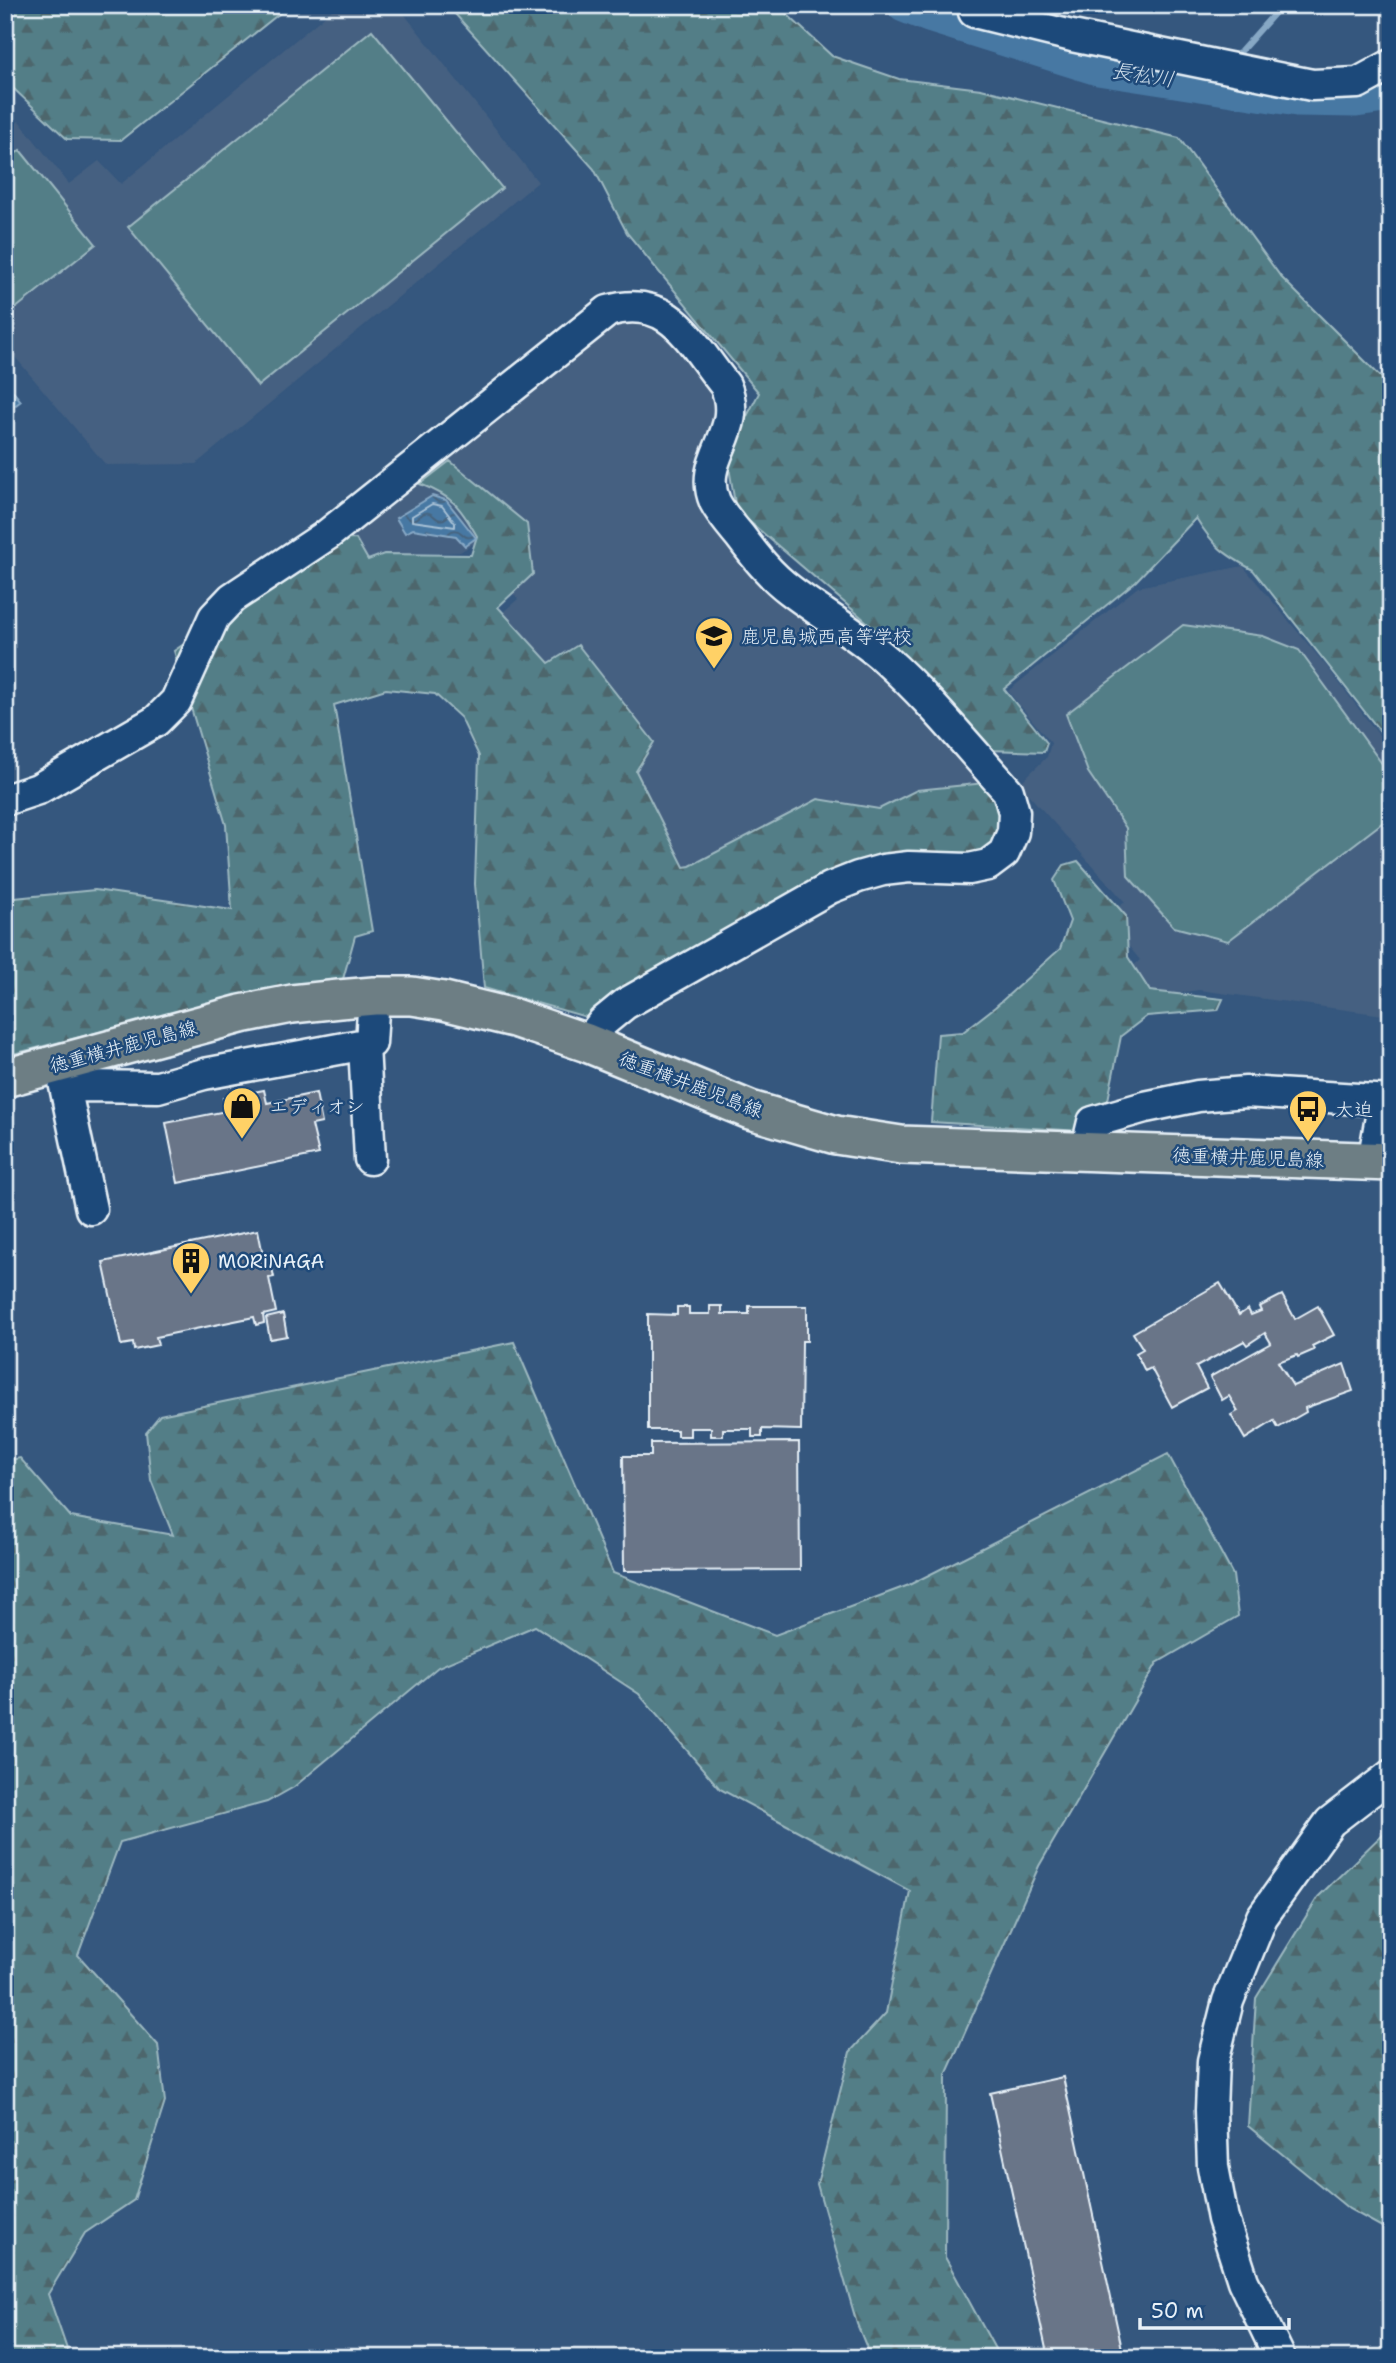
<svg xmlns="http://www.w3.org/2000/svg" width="1396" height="2363" font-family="'Shantell Sans','Klee One',sans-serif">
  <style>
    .built { fill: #456081 }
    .forest { fill: url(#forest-firs); stroke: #9db8c0; stroke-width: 2 }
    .pitch { fill: #527e87; stroke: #9db8c0; stroke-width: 2 }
    .water { fill: url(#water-waves); stroke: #87a8c5; stroke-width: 2 }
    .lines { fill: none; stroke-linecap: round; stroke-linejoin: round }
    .shore { stroke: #a8c1d6; stroke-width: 2 }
    .stream { stroke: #87a8c5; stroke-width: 6 }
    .river { stroke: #4778a3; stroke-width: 35 }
    .building { fill: #697488; stroke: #e8f1f8; stroke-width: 2 }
    .minor-casing { stroke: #e8f1f8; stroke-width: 35 }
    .major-casing { stroke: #e8f1f8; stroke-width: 42 }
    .minor { stroke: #1f4a7a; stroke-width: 30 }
    .major { stroke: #6d7e84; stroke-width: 37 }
    .labels { text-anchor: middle; stroke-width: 5; stroke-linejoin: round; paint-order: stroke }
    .poi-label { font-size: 19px; fill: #e8f1f8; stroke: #1f4a7a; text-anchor: start }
    .street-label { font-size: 19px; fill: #e8f1f8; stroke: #1f4a7a }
    .water-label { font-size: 21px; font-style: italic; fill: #d0dfeb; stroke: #1f4a7a }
  </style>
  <defs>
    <pattern id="forest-firs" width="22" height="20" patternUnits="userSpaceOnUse" patternTransform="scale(1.75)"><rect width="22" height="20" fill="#527e87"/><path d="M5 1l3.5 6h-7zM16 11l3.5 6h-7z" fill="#4d666c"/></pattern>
    <pattern id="water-waves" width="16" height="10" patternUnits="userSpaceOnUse" patternTransform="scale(1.75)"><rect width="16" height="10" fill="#4778a3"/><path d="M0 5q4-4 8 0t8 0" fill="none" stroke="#47627b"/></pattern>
  </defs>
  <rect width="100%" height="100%" fill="#35577e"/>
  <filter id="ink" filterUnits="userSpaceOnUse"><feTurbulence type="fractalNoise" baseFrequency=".0143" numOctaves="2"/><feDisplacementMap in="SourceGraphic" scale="14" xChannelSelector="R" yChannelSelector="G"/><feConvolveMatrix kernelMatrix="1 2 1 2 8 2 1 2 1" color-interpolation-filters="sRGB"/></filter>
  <g filter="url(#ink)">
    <!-- built -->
    <path class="built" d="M338,5H397L538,182L196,464L106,465L5,345V132L19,121L69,184L99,161L121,184Z
      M616,318L655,319L710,381L720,417L699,487L906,693L1002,806L1004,822L989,851L972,858H912L719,938L494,620L518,599L500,579L482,539L460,552L409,554L393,572H359L338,543Z
      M1243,566L1327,667L1391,751V1016L1199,990L1163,995L1110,1025L1128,971L1140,960L1105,917L1125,902L1019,784L1047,757L1051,743L1008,691L1138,587Z"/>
    <!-- forest -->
    <path class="forest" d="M290,5L121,140L67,139L13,88L5,95V6Z
      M447,5H777L832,56L899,79L981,89L1179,138L1281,277L1391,387V745L1253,570C1224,554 1214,547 1196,518L1136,581L1004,689L1047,743L1044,752L988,750L867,622L736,510L727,455L759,393L627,233L594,169Z
      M450,461L527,524L533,574L498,607L549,663L578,645L654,742L636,771L684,867L690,866L818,799L879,809L917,790L985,783C1005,816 1011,845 965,855L711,940L586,1017L484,988L475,884L479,756L461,718L435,694L386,689L334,705L372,931L355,936L343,979L269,989L5,1056V899L95,890L232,910L226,825L174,651L333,540L356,539L368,560L384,554L471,555L477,536C459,505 453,497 420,484Z
      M1078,861L1126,916L1128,957L1150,991L1223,999L1218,1010L1147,1016L1121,1036L1107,1105L1081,1131L931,1122L938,1034L963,1032L995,1007L1060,949L1070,921L1054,880L1064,865Z
      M514,1342L613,1573L775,1635L909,1585L1168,1454L1233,1575L1238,1616L1157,1663L1039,1866L946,2075L945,2257L1000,2358H871L857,2324L817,2184L850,2052L886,2013L910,1891L720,1789L639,1694L535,1626L438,1667L294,1787L267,1802L120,1842L78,1955L158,2045L165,2102L134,2200L85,2233L48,2294L70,2358H5V1461L20,1458L71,1517L173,1535L151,1480L146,1432L160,1415Z
      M1391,1826V2232L1349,2209L1248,2126L1256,1998L1318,1897Z"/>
    <!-- pitch -->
    <path class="pitch" d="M372,30L502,188L258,386L128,227Z
      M20,150L96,244L5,317V163Z
      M1183,625L1263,636L1299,650L1391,776V816L1228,941L1174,927L1128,876L1126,828L1088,772L1066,714Z"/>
    <!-- water -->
    <path class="water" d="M5,382L21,401L5,413Z
      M432,496L446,500L476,538L465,546L456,536L413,529L405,533L396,518Z"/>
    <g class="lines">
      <!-- shore -->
      <path class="shore" d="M432,504L442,506L455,523V527L412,521V516Z"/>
      <!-- stream -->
      <path class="stream" d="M1234,59L1282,5"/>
      <!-- river -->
      <path class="river" d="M904,5L929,15L1098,68L1297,99L1356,100L1391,95"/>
    </g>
    <!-- building -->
    <path class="building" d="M264,1090L267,1103L316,1093L322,1123L312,1125L319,1154L178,1183L166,1123L226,1111L223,1098Z
      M258,1230L265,1265L271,1263L274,1277L269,1278L276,1312L263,1315L264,1323L256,1325L254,1317L156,1337L158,1345L134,1350L133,1343L121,1345L103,1262Z
      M1220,1283L1239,1315L1248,1309L1251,1315L1261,1311L1259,1307L1282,1295L1295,1319L1318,1306L1334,1335L1312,1346L1314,1350L1298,1357L1297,1355L1278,1362L1293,1386L1344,1364L1353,1391L1305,1408L1306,1412L1278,1428L1274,1421L1245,1439L1231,1415L1238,1411L1229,1396L1222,1400L1210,1377L1271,1343L1265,1333L1247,1345L1244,1341L1196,1367L1207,1388L1172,1407L1151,1368L1145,1371L1136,1353L1143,1349L1133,1333Z
      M710,1306H722V1314H749V1306H807V1341H802L801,1430L762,1429V1437H752V1429H723V1436H711V1428H690V1436H677V1430H648V1314L677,1315V1307H689V1314H710Z
      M283,1314L287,1336L270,1339L266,1318Z
      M799,1442L800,1570L624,1571L623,1456H651V1443Z
      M1063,2077L1124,2358H1048L990,2093Z"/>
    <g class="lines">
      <!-- minor casing -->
      <g class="minor-casing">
        <path id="minor" d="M974,12L1072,36L1312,85L1358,83L1391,65
          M5,800L38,789L156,721L176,701L214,617L232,598L327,535L608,311C671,293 690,342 725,385C746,433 696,458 715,502C721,514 731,525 740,536C755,556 770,575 790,590C821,614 856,633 885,659C930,699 968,747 1008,791L1014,812L1013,832L1004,853L988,865L969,869L909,867L883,870L858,877L830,888L625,1004L603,1022L587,1043
          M364,1045L370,1159
          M76,1059L83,1086L158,1087L204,1074L371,1043L374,996
          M60,1063L91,1209
          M1086,1151L1093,1122L1145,1107L1198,1096L1246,1092L1391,1101
          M1373,1162L1384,1100
          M1280,2358L1243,2281L1223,2219L1213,2167L1211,2110L1213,2061L1228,2001L1262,1917L1330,1822L1391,1775"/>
      </g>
      <!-- major casing -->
      <g class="major-casing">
        <path id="major" d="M5,1078L241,1014L292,1004L339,999L374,996H412L444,1001L514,1018L587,1043L750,1110L836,1135L901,1145L1391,1162"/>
      </g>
      <!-- minor -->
      <use href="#minor" class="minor"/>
      <!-- major -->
      <use href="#major" class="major"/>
    </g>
  </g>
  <!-- icons -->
  <defs>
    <g id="school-pin" transform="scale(2.0125)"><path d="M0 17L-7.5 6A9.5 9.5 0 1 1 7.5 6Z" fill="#ffd166" stroke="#1f4a7a"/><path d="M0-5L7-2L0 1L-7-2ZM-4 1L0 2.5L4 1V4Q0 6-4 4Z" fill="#111"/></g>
    <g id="shop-pin" transform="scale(2.0125)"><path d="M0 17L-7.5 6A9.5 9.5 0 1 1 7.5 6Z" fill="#ffd166" stroke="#1f4a7a"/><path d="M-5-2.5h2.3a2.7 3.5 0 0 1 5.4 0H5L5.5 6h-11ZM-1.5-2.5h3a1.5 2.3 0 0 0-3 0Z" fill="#111"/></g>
    <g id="bus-pin" transform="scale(2.0125)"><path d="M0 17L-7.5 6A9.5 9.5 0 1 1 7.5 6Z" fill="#ffd166" stroke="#1f4a7a"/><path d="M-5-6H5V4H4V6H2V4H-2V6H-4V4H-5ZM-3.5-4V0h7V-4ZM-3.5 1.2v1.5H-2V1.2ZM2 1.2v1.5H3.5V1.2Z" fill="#111"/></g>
    <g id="building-pin" transform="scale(2.0125)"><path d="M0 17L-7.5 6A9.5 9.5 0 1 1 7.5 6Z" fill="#ffd166" stroke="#1f4a7a"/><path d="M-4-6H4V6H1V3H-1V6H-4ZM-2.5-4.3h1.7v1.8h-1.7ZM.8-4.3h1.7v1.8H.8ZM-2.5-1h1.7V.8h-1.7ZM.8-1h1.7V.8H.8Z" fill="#111"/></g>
  </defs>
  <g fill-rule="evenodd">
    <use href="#school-pin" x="714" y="636"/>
    <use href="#shop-pin" x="242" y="1106"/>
    <use href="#bus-pin" x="1308" y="1109"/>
    <use href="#building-pin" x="191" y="1261"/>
  </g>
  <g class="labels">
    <!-- poi labels -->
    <g class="poi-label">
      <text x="741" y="643">鹿児島城西高等学校</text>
      <text x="269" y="1113">エディオン</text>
      <text x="1335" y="1116">大迫</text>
      <text x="218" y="1268">MORiNAGA</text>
    </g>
    <!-- street labels -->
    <g class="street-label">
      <text transform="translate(123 1046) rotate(-15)" y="7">徳重横井鹿児島線</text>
      <text transform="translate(691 1084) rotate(21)" y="7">徳重横井鹿児島線</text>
      <text transform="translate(1248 1157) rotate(2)" y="7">徳重横井鹿児島線</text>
    </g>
    <!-- water labels -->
    <g class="water-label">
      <text transform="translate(1143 75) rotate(9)" y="7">長松川</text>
    </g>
  </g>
  <!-- margin -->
  <rect width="1396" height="2363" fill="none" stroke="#1f4a7a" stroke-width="28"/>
  <rect x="14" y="14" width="1368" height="2335" fill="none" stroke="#e8f1f8" stroke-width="2.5" filter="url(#ink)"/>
  <!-- scale -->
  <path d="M1140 2318v10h149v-10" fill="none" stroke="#e8f1f8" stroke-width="3.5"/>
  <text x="1151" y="2318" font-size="21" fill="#e8f1f8" stroke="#1f4a7a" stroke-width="5" paint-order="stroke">50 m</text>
</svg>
